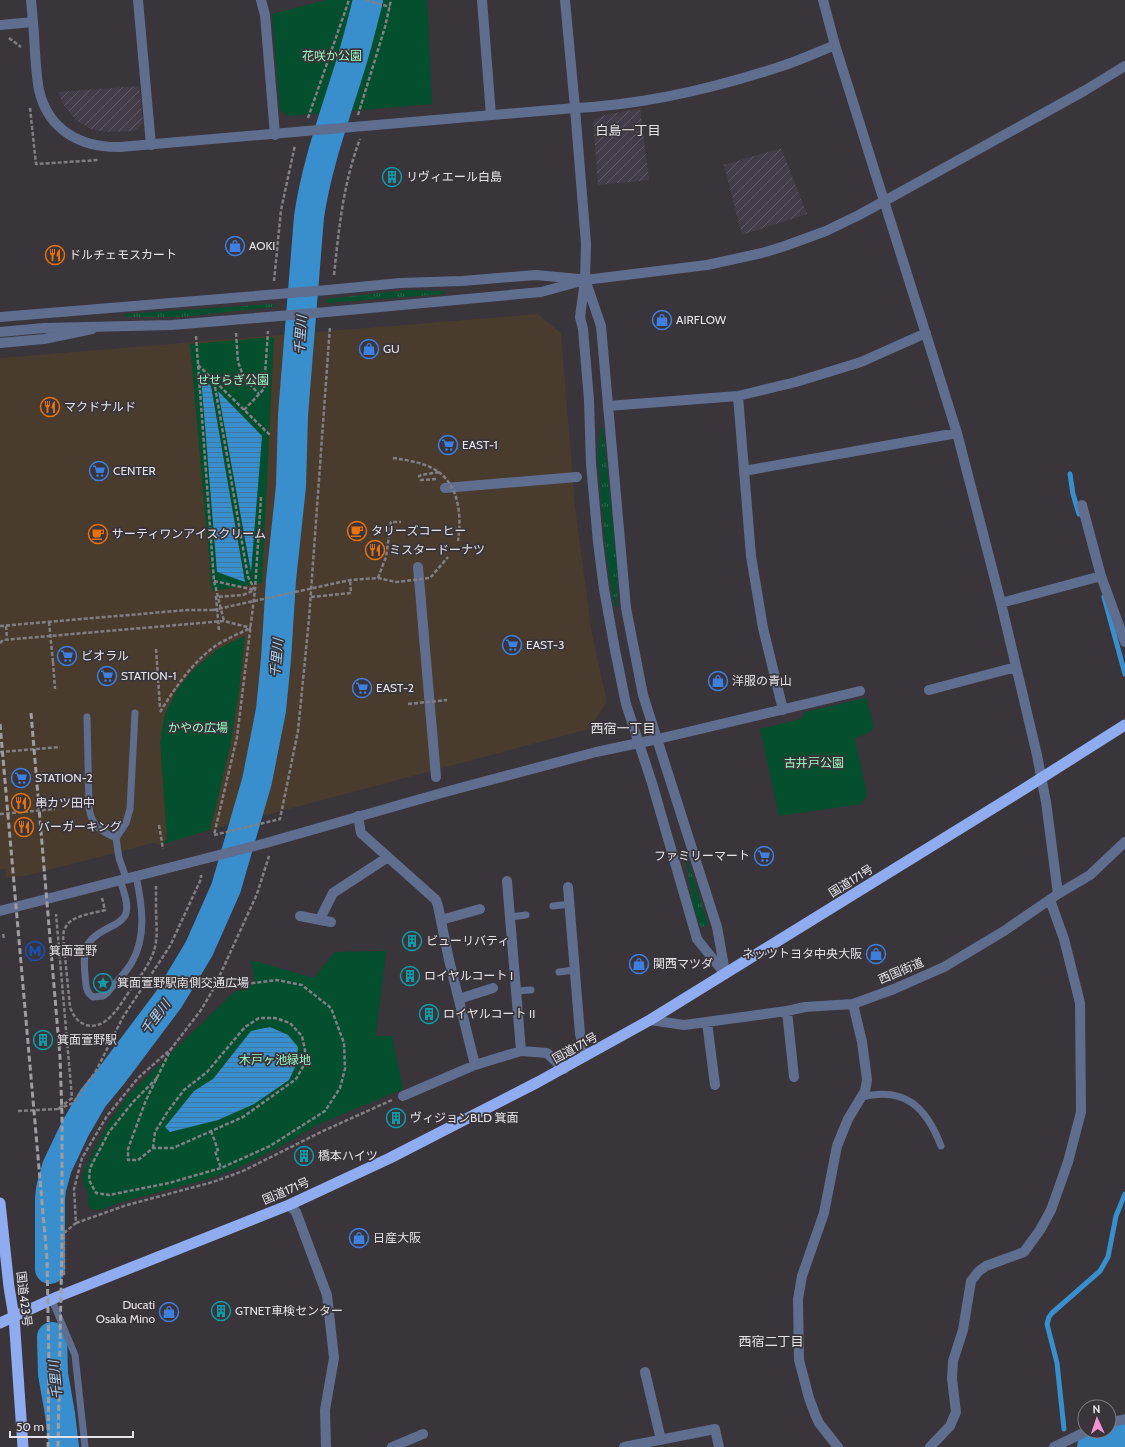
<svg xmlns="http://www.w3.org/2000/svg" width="1125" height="1447" font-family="Cabin,'Noto Sans JP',sans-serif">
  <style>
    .commercial { fill: #493c2e }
    .industrial { fill: url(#industrial-furrows) }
    .grass { fill: url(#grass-tufts) }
    .park { fill: #034f2e }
    .water { fill: url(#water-rules) }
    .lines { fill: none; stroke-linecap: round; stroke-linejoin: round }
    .stream { stroke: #398fcd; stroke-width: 5 }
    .river { stroke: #398fcd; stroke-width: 30 }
    .path { stroke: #827f84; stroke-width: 2.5; stroke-dasharray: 4 2; stroke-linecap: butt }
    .service { stroke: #5f6d8f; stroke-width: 7 }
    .pedestrian { stroke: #5f6d8f; stroke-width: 10 }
    .minor { stroke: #5f6d8f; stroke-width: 10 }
    .tertiary { stroke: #5f6d8f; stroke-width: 10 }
    .trunk { stroke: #90acf0; stroke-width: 11 }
    .rail { stroke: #a09da2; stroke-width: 3; stroke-dasharray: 6 3; stroke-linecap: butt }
    .path-bridge { stroke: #827f84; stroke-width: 2.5; stroke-dasharray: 4 2; stroke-linecap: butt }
    .labels { text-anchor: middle; stroke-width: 3.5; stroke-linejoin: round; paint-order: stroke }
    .park-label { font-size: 12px; fill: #98fbc1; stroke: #39353b }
    .poi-label { font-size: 12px; fill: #e5e3e7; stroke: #39353b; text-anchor: start }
    .street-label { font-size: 12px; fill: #e5e3e7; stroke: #39353b }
    .neighbourhood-label { font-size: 13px; fill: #e5e3e7; stroke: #39353b }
    .water-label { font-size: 13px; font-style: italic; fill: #acd3f4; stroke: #39353b }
  </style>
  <defs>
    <pattern id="industrial-furrows" width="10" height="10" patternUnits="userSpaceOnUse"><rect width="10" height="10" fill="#443d49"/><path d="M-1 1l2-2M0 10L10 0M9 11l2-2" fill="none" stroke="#5f5963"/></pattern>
    <pattern id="grass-tufts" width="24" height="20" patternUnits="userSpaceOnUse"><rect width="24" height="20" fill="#034f2e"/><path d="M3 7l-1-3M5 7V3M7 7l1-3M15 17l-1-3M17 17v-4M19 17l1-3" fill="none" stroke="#28684c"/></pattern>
    <pattern id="water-rules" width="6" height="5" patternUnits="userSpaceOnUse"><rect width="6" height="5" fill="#398fcd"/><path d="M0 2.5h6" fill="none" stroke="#3d78a4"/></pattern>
  </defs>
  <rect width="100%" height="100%" fill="#39353b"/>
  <!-- commercial -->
  <path class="commercial" d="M538,314L561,333L575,506L592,634L607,702L589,729L210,830L160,845L153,843L25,876L6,877V869H0V358Z"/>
  <!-- industrial -->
  <path class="industrial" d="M139,86L143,123L135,131L108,132L93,130L77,121L65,107L58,92Z
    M640,108L649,180L598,185L593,121L601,116Z
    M781,148L807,214L742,235L724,165Z"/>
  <!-- grass -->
  <path class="grass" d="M408,290L445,291V294L326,303V299Z
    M274,304V307L179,317H125V314Z
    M600,428H603L617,567V607L614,606L606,552L598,460Z
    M685,853L708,924L701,928L693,905Z"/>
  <!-- park -->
  <path class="park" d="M326,0H427L432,104L288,116L280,110L272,14Z
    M274,337L262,583L212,591L190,344Z
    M245,636L239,691L230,747L210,830L160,845L167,839L160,742L165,714L177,690L195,668L218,649Z
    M866,698L874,727L869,733L855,738L867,795L861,804L779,816L760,729L801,719L805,712Z
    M386,951L376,1036H392L403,1089L317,1125L278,1148L238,1168L205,1180L121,1202L100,1210H93L88,1206V1193L82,1181L84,1170L107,1125L129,1094L233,993L255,984L251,960L314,978L335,952Z"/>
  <!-- water -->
  <path class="water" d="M201,377L211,386L245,582L217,572Z
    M218,391L262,436L251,572Z
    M270,1027L288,1035L298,1047L297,1063L289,1080L254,1104L218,1120L170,1132L165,1127L194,1091L213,1079L251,1031Z"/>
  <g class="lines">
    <!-- stream -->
    <path class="stream" d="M1070,474L1073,494L1079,514
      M1104,597L1125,674
      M1064,1429L1057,1363L1047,1324L1049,1317L1052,1313L1100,1271L1108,1257L1116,1216L1125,1194"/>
    <!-- river -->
    <path class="river" d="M50,1269V1199L51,1189L57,1167L75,1129L93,1098L112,1075L169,999L199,949L226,888L257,781L271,710L276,659L281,580L291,486L293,415L309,217C316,168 333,121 348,73C356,49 362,24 368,0
      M52,1337L53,1374L60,1414L64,1447
      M1092,1447L1125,1437"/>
    <!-- path -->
    <path class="path" d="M366,0L390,7
      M9,38L21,47
      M30,108L36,164L99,160
      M358,115L385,27L391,0
      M308,118L349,0
      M334,275C339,228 343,184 360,139
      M274,281L281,210L295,145
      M236,333L238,362L244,378L259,394
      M196,336L214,581L224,621
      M198,365L271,436
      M214,381L248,577L255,590
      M244,410L264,389L268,331
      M436,479L421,480L419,476L421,475L439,472
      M261,497L255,590L237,737L214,835L280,819L298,731L309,619L330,326
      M378,578L386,557L391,522H401
      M214,581L255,590
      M243,595L255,590
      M311,597L351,593L350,580
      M0,626L187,610H213
      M6,626L7,638
      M0,643L3,640L224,621L251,628
      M156,649L160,707
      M53,662L55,689
      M160,712C175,688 191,664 214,647C225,639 239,634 250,628
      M0,752L60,747
      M0,814L55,809
      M159,825L163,849
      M102,898L105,910C88,915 65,915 63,936L70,1007C73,1015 77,1022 86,1025C107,1031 121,1003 131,989C138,979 147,968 152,956C159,940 156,925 156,908C156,901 156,894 156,886
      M3,934L4,938
      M157,1078L133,1102L109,1132L90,1168L89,1180L96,1193L109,1195L169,1183L221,1168L270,1146L325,1111L340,1088L345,1069L344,1043L331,1008L302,985L277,980L214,988
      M58,1109L73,1103L96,1071L123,1017L170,946L201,879V875
      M18,1111L58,1109L72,1098L56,914
      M211,1131L218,1150L215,1151L221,1168
      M153,1148L155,1132L168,1111L184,1090L207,1072L245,1027L259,1018H275L290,1023L302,1036L305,1050V1063L296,1079L243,1117L173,1148H153L138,1160H128V1149L146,1100L171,1049
      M76,1223L127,1205L213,1182L243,1171L323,1131L392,1100
      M64,1275V1233L76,1223L74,1189L82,1158L107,1116L138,1078L171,1049L201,1010L214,988L257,894L269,856"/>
    <!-- service -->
    <path class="service" d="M87,717L89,808C92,826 100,831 116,838
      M126,878L119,858L116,838L126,823L130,809L135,713
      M120,880C123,889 129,904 126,913C125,918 120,921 116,924C88,938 82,943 85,975C86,984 85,992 93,997L103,996L107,993C115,983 126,973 132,962C147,936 142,904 136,876
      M553,906L570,904
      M510,917L526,915
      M559,972L575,970
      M516,991L531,990
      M861,1097C905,1086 926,1107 941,1146
      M52,1300L75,1355L85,1447"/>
    <!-- pedestrian -->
    <path class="pedestrian" d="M445,488L577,477
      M418,567L436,777"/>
    <!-- minor -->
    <path class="minor" d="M31,0L33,22
      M138,0L151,145
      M261,0L265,15L275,135
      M482,0L491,115
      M565,0L575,108C643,105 711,89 776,68C796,62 816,53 835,45L823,0
      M835,45L957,433L1001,603L1037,755L1046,802L1058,894
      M0,343L44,339L92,329
      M738,396L751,556L763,628L783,710
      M608,406L738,396L796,382L861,362L926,333
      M744,471L957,433
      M1082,505L1101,576L1125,642
      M1001,603L1101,576
      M929,690L1016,667
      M658,739L860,691
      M358,816L361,833L436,900L438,906L449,960L475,1065
      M507,881L521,1051
      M568,887L580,1034L586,1056
      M300,916L331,922
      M320,919L333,893L388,857
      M441,920L480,909
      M459,999L493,988
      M787,1011L794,1077
      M650,1020L684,1025L787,1011L805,1007L853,1004L894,989L944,967L1004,931L1058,894L1090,875L1125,842
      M707,1022L715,1085
      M403,1096L475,1065L521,1051L547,1053L564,1069
      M289,1205L296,1212L327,1295L334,1358L325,1410L326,1447
      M645,1372L661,1440
      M1109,1423L1125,1419
      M392,1447L423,1434
      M624,1447L715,1429L719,1447
      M838,1447L819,1423L815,1414L809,1398L799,1360L798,1299L802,1276L824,1213L837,1146L848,1119L865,1091L867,1080L862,1042L853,1004
      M930,1447L950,1426L956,1412L952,1379L953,1361L963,1330L971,1281L979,1271L986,1266L1024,1252L1040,1230L1051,1210L1068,1162L1081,1112L1080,1003L1064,939L1050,900
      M1054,1447L1087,1431"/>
    <!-- tertiary -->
    <path class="tertiary" d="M0,25L33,22C35,44 35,68 39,90C48,130 81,148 120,147L575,108L586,244L585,280L580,317L583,329L589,400L591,464L598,542L604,589L615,650L626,704L652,783L697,939L725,974
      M586,282L601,326L626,608L643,695L717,927L725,972
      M0,317L328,290L400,283L462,281L536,275L579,279
      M0,332L44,328L172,325L327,312L541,292L585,280L707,265L762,253L782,247L826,231L859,215L1084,91L1125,66
      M0,911L266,843L445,792L596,752L658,739"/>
    <!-- trunk -->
    <path class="trunk" d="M0,1203L9,1287L14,1317L23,1447
      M0,1323L57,1297L289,1205L390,1158L538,1082L650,1020L1024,789L1125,725"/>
    <!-- rail -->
    <path class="rail" d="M31,713L60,1057L62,1115V1241L58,1447
      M0,724L47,1259L49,1365L48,1447"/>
    <!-- path-bridge -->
    <path class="path-bridge" d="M393,458C406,460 420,462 432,468C459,481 462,515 458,541
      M213,610L350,580L378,578L396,582L430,578L448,557
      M49,622L53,662
      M219,630L216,597L243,595
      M408,704L447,700"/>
  </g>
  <!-- icons -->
  <defs>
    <g id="building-ring" transform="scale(1)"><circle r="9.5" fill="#39353b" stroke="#0f9aa8" stroke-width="1.5"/><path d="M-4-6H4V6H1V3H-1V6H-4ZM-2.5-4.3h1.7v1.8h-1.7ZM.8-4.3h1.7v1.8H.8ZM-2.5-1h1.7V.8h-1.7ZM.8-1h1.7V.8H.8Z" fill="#0f9aa8"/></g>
    <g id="shop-ring" transform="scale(1)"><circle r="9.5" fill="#39353b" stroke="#3f7fe0" stroke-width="1.5"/><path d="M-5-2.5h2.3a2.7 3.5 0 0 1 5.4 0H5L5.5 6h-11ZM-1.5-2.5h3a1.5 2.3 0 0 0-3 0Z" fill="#3f7fe0"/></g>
    <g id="restaurant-ring" transform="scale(1)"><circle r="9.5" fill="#39353b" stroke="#e8710a" stroke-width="1.5"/><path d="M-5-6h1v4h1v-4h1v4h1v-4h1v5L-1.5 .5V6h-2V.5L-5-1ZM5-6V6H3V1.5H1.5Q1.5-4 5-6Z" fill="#e8710a"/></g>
    <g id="supermarket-ring" transform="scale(1)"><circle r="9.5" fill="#39353b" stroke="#3f7fe0" stroke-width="1.5"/><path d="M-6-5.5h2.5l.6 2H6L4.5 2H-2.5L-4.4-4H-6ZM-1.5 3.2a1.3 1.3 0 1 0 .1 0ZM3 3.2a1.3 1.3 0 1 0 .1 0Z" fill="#3f7fe0"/></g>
    <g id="cafe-ring" transform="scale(1)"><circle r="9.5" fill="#39353b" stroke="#e8710a" stroke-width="1.5"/><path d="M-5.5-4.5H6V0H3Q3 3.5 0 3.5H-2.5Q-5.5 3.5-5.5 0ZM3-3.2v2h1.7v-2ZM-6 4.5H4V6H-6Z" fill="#e8710a"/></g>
    <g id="metro-ring" transform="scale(1)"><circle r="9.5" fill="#39353b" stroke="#1a4fb4" stroke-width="1.5"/><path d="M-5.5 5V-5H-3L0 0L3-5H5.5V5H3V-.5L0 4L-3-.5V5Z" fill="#1a4fb4"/></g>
    <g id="sight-ring" transform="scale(1)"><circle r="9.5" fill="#39353b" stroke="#0f9aa8" stroke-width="1.5"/><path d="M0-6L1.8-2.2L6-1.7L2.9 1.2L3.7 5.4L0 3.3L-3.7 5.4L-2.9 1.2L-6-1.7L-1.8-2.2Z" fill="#0f9aa8"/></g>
  </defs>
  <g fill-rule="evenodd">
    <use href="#building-ring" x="392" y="177"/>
    <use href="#shop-ring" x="235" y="246"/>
    <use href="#restaurant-ring" x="55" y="255"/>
    <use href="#shop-ring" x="662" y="320"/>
    <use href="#shop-ring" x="369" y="349"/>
    <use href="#restaurant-ring" x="50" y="407"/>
    <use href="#supermarket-ring" x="448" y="445"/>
    <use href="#supermarket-ring" x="99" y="471"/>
    <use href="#cafe-ring" x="357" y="531"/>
    <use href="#cafe-ring" x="98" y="534"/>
    <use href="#restaurant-ring" x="375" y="550"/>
    <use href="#supermarket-ring" x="512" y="645"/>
    <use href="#supermarket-ring" x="67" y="656"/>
    <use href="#supermarket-ring" x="107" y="676"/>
    <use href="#shop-ring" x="718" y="681"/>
    <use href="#supermarket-ring" x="362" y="688"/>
    <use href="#supermarket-ring" x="21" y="778"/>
    <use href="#restaurant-ring" x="21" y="803"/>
    <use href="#restaurant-ring" x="24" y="827"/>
    <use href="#supermarket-ring" x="764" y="856"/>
    <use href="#building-ring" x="412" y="941"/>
    <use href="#metro-ring" x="35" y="951"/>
    <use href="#shop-ring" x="876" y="954"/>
    <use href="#shop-ring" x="639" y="964"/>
    <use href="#building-ring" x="410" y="976"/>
    <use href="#sight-ring" x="103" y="983"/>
    <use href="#building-ring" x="429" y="1014"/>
    <use href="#building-ring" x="43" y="1040"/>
    <use href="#building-ring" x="396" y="1118"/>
    <use href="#building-ring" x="304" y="1156"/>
    <use href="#shop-ring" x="359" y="1238"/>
    <use href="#building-ring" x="221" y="1311"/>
    <use href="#shop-ring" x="169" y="1312"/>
  </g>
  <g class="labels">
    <!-- park labels -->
    <g class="park-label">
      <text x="332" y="60">花咲か公園</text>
      <text x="233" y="384">せせらぎ公園</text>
      <text x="198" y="732">かやの広場</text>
      <text x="814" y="767">古井戸公園</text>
      <text x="275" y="1064">木戸ヶ池緑地</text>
    </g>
    <!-- poi labels -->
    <g class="poi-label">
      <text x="406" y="181">リヴィエール白島</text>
      <text x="249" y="250">AOKI</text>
      <text x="69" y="259">ドルチェモスカート</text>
      <text x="676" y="324">AIRFLOW</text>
      <text x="383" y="353">GU</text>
      <text x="64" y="411">マクドナルド</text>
      <text x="462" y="449">EAST-1</text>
      <text x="113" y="475">CENTER</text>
      <text x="371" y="535">タリーズコーヒー</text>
      <text x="112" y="538">サーティワンアイスクリーム</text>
      <text x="389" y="554">ミスタードーナツ</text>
      <text x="526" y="649">EAST-3</text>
      <text x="81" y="660">ビオラル</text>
      <text x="121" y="680">STATION-1</text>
      <text x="732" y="685">洋服の青山</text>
      <text x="376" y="692">EAST-2</text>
      <text x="35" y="782">STATION-2</text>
      <text x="35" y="807">串カツ田中</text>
      <text x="38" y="831">バーガーキング</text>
      <text x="750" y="860" text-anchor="end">ファミリーマート</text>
      <text x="426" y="945">ビューリバティ</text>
      <text x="49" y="955">箕面萱野</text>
      <text x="862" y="958" text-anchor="end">ネッツトヨタ中央大阪</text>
      <text x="653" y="968">関西マツダ</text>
      <text x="424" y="980">ロイヤルコート I</text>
      <text x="117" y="987">箕面萱野駅南側交通広場</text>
      <text x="443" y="1018">ロイヤルコート II</text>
      <text x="57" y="1044">箕面萱野駅</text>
      <text x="410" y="1122">ヴィジョンBLD 箕面</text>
      <text x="318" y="1160">橋本ハイツ</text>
      <text x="373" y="1242">日産大阪</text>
      <text x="155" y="1309" text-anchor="end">Ducati<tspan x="155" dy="14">Osaka Mino</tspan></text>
      <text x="235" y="1315">GTNET車検センター</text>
    </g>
    <!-- street labels -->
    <g class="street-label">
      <text transform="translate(851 881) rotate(-32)" y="4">国道171号</text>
      <text transform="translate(901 971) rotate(-23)" y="4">西国街道</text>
      <text transform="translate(575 1048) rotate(-29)" y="4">国道171号</text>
      <text transform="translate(286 1191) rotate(-23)" y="4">国道171号</text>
      <text transform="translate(24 1299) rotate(83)" y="4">国道423号</text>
    </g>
    <!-- neighbourhood labels -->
    <g class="neighbourhood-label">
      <text x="628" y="135">白島一丁目</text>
      <text x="623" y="733">西宿一丁目</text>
      <text x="771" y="1346">西宿二丁目</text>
    </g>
    <!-- water labels -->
    <g class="water-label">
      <text transform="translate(300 335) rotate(-86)" y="5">千里川</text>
      <text transform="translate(276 658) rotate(-85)" y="5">千里川</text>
      <text transform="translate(155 1017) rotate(-53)" y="5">千里川</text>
      <text transform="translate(55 1380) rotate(-96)" y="5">千里川</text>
    </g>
  </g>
  <!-- north arrow -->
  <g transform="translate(1097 1419) rotate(357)"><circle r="19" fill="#39353b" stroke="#7e7b80"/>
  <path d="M0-3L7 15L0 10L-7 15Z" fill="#f491d3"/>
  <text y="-6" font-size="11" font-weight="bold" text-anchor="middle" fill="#e5e3e7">N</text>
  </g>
  <!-- scale -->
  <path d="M10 1431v6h123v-6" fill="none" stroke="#e5e3e7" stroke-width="2"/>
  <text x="16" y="1431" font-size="12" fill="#e5e3e7" stroke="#39353b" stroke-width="3" paint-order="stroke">50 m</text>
</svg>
